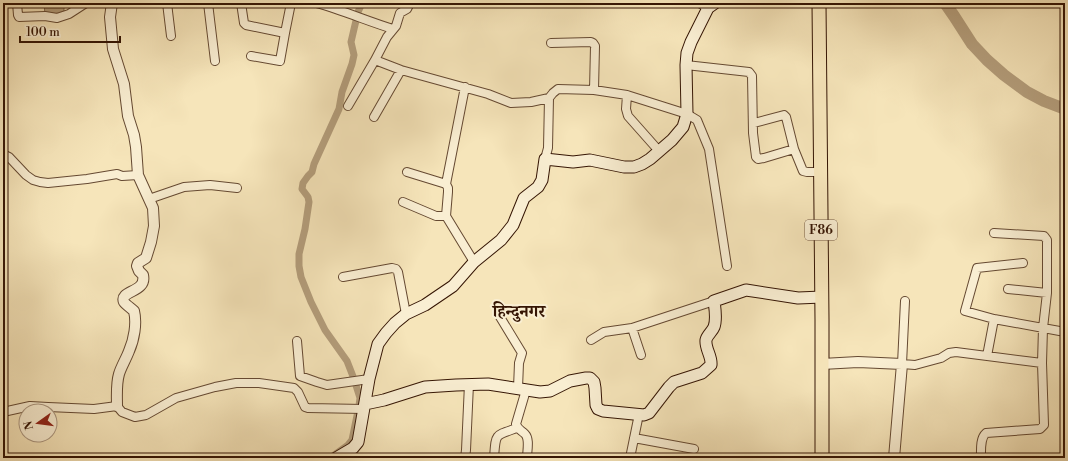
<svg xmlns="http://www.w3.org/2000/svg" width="1068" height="461" font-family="'Libre Bodoni','Noto Serif Devanagari',serif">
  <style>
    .water { fill: #b49e7c; stroke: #81674c }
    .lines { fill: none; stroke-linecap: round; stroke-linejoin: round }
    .canal { stroke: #b49e7c; stroke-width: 7 }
    .river { stroke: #b49e7c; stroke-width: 12 }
    .minor-casing { stroke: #654932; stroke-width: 10 }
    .tertiary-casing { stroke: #654932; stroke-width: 12 }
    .secondary-casing { stroke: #351504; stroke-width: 13 }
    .primary-casing { stroke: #351504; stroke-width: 15 }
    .minor { stroke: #f9eed2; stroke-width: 8 }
    .tertiary { stroke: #f9eed2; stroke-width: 10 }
    .secondary { stroke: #f9eed2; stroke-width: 11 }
    .primary { stroke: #f6e5ba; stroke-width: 13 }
    .labels { text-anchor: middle; stroke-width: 4; stroke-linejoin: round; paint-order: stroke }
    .shield { fill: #f9eed2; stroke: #705642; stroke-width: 1 }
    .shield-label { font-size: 12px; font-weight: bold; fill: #351504 }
    .district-label { font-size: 17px; font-weight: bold; fill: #351504; stroke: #f9eed2 }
  </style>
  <rect width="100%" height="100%" fill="#f6e5ba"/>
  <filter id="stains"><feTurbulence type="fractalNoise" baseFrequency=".005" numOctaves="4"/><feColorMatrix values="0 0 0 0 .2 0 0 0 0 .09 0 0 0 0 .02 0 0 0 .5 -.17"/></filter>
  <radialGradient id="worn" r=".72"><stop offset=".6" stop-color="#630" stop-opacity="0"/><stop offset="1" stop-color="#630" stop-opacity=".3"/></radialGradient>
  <!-- water -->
  <path class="water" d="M44,3H64V14L45,15Z"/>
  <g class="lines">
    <!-- canal -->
    <path class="canal" d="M330,458L348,445L352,440L359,406L360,398L354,379L347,361L325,330L311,302L301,277L299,266V254L305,229L309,202L308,197L302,189L303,183L308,176L312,172L314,164L339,109L342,92L352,64L354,55L351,42L358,12L362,3"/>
    <!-- river -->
    <path class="river" d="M945,3L954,16L972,44L987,60L1004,75L1027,92L1044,101L1065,109"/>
    <!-- minor casing -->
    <g class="minor-casing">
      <path id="minor" d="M17,3L18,15L19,17L45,16L57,18L69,14L86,3
        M167,3L171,36
        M208,3L215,61
        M241,3L244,23L246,25L285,33L291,3
        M316,3C342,10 367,21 393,29
        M699,3L708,8
        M551,43L591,42L593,43L595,46L594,90
        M251,56L280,61L285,33
        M375,60L387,37L396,26L400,13L407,9L410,3
        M686,65L749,72L752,76L753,133L756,157L758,159L764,158L794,149L803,171L807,172H820
        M465,87L446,184L448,188V192L446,216L474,262
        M627,95L626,109L628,116L659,151
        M549,98L553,93L558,89L594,90L627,95L687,114L697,120L709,149L727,266
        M348,106L375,60L401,70L488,94L511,103L531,102L549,98L548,148L545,159
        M374,117L401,70
        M754,123L784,115L786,117L794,149
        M3,154L9,157L26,175L33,180L40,182L48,183L87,179L117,174L122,176L138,175
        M407,172L446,184
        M149,199L184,187L210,185L237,188
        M403,202L436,216H446
        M1023,263L977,268L965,311L994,319L1065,332
        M343,277L392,268L396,269L398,272L406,314
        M1008,289L1047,293
        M905,301L902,364L915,365L941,358L949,353L956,352L1042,363
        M497,312L522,353L519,363L518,388
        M632,328L641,355
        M591,340L604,332L632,328L714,301
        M297,341L300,376L317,382L327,385L369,379
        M987,356L994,319
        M526,390L516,424C518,430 521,430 525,434C530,439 527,451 527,458
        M3,412L30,406L48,407L94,409L117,406L122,412L135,417L146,415L176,398L215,387L236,383H259L294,388L298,392L305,407L308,408L364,409
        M634,438L694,449
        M465,458L466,450L469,384
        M494,458C496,433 494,436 517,428
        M630,458L639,414
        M981,458C981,450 980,438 986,433L1040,429L1044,425L1042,363L1043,328L1047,293V240L1044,236L994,233"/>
    </g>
    <!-- tertiary casing -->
    <g class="tertiary-casing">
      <path id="tertiary" d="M112,3L110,17L113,49L124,84L128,116L134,135L136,147L138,175L153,208L154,226L151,242L146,258L138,263L137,266L139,271L143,275C147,293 119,290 124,302C126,305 131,308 134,311C137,323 134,340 129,351C126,359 121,367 119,374C116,384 117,396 117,406
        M822,364L858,362L902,364L894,458"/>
    </g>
    <!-- secondary casing -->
    <g class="secondary-casing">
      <path id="secondary" d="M365,404L384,400L425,387L456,385L488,384L540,392L550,391L570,381L586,378H590L594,382L595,388L596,405L598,409L603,411L644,415L649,413L669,387L674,382L702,373L711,365C712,356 705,349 706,340C707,335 712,332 714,327C717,319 715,309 714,301L746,290L798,298L822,297
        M336,458L353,448L358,442L369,379L378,344L386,333L395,323L406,314L425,305L453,286L474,262L501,240L513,225L524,198L538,187L542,180L545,159L573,162L590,160L624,167H634L642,164L650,159L672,140L683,127L687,114L686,65L687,53L691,42L708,8L715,3"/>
    </g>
    <!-- primary casing -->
    <g class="primary-casing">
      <path id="primary" d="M819,3L822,319V458"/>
    </g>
    <!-- minor -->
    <use href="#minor" class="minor"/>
    <!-- tertiary -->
    <use href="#tertiary" class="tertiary"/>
    <!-- secondary -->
    <use href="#secondary" class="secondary"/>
    <!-- primary -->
    <use href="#primary" class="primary"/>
  </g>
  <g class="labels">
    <!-- shield labels -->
    <rect class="shield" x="805" y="220" width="32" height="20" rx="3"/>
    <g class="shield-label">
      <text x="821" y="234">F86</text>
    </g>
    <!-- district labels -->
    <g class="district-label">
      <text x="519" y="317">हिन्दुनगर</text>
    </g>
  </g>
  <!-- margin -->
  <rect width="1068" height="461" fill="none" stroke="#f6e5ba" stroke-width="16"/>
  <rect x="4" y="4" width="1060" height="453" fill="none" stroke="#351504" stroke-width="2"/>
  <rect x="8" y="8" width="1052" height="445" fill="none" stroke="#351504"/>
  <!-- north arrow -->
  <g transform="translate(38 423) rotate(256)"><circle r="19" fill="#f9eed2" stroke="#ab9780"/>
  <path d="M0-3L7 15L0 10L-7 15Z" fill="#8f2418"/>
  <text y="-6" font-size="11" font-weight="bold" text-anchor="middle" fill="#351504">N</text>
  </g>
  <!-- scale -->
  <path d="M20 36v6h100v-6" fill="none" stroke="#351504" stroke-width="2"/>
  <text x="26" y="36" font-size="12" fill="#351504" stroke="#f9eed2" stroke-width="3" paint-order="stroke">100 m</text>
  <rect width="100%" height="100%" filter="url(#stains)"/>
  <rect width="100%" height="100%" fill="url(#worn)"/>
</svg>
